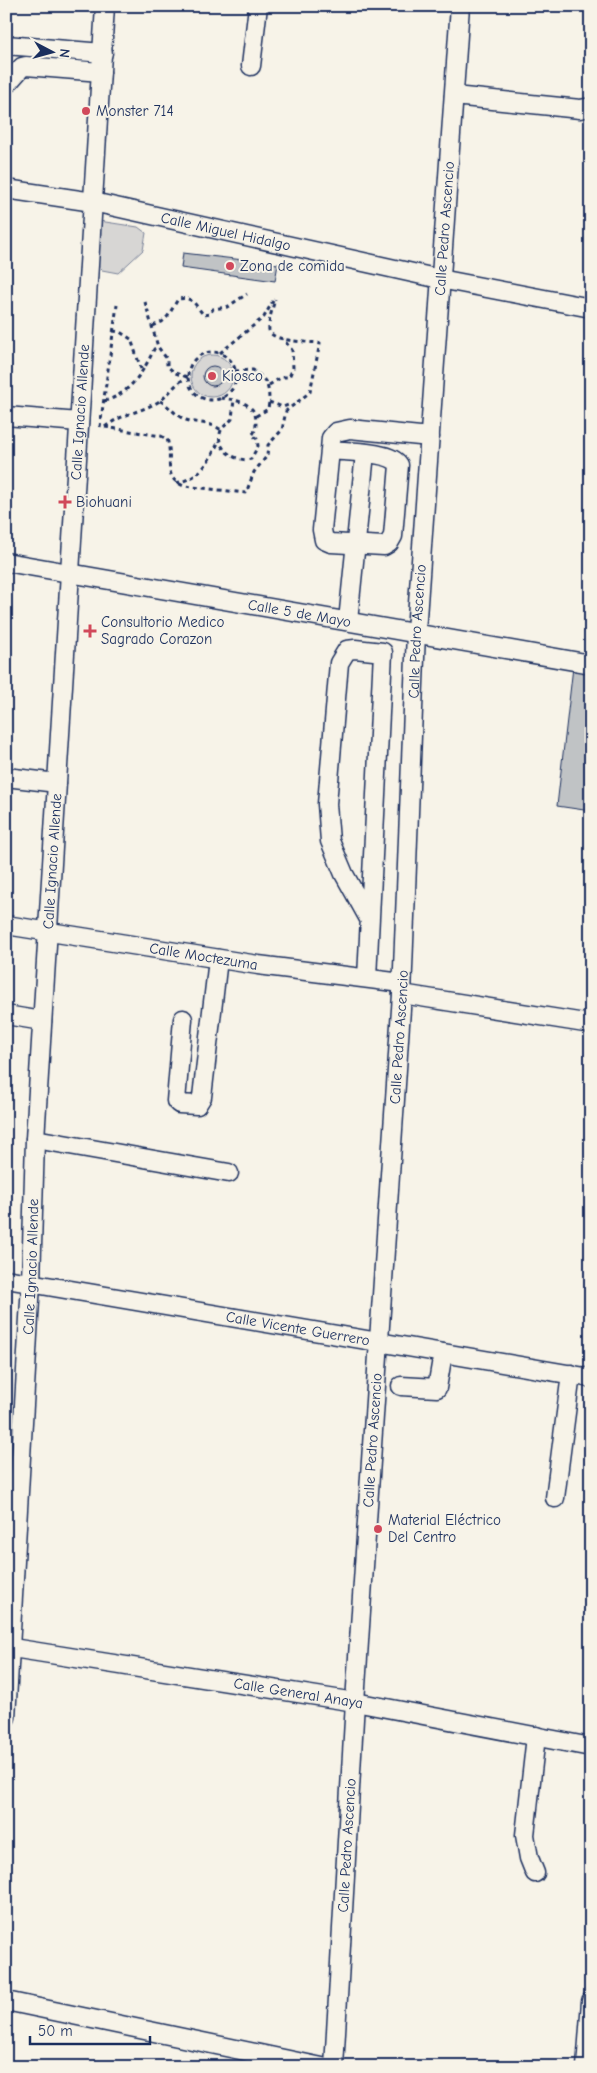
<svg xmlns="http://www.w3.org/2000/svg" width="597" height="2073" font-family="'Comic Neue',sans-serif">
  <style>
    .green { fill: #d7d6d4; stroke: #798299 }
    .building { fill: #c0c3c5; stroke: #1b2f5e }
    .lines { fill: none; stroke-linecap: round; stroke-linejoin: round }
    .minor-casing { stroke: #1b2f5e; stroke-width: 21 }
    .path { stroke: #1b2f5e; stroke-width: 3; stroke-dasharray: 4 4; stroke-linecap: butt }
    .minor { stroke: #f7f3e8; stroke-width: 18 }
    .poi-dot { fill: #d1495b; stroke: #f7f3e8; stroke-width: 2 }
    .labels { text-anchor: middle; stroke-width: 4; stroke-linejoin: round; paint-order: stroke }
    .poi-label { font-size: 15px; fill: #1b2f5e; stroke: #f7f3e8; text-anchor: start }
    .street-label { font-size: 15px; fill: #1b2f5e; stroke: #f7f3e8 }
  </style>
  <rect width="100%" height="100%" fill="#f7f3e8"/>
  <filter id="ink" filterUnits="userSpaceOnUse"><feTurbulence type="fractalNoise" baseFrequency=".02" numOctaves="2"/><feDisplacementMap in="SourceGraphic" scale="10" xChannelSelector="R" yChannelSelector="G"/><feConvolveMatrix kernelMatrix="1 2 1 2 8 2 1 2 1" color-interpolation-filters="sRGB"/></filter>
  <g filter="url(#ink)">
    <!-- green -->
    <path class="green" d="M99,221L138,227L146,233L143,250L118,273L102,270L94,262Z
      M191 376a21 21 0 1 1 42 0a21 21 0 1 1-42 0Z"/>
    <!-- building -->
    <path class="building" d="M183,253L278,264L275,281L181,268Z
      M203 376a10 10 0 1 1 20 0a10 10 0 1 1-20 0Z
      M573,667L591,670V811L557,806Z"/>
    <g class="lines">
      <!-- minor casing -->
      <g class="minor-casing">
        <g id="minor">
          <path d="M6,45L103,53"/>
          <path d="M251,66L258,6"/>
          <path d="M6,85L22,67L26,66L101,72"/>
          <path d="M454,96L580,109L591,107"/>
          <path id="s1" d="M6,189L93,202L440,279L591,308"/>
          <path d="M6,416L79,422"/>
          <path d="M330,450C346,452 391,451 399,465L393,536L389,543L384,546L331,543L324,540L322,530L330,450L331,438L336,432L350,429L430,437"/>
          <path id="s2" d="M6,562L591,664"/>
          <path d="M348,621L365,453"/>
          <path d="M6,777L57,783"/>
          <path id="s3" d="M6,925L258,965L402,983"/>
          <path d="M367,978L383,652L355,649L347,650L339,663L327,804L330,841L344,874L369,919"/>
          <path d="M402,994L591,1024"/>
          <path d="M6,1015L42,1021"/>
          <path d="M183,1019L176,1101L179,1104L197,1105L202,1097L218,959"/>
          <path d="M35,1139L229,1173"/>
          <path id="s4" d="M6,1279L591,1378"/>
          <path d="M401,1386L437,1388L443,1353"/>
          <path d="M555,1498L571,1374"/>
          <path id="s5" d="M6,1647L355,1702L591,1747"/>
          <path id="s6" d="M6,1718L31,1283L35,1139L105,6"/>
          <path d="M535,1873L529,1858L525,1835L536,1736"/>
          <path d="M6,2001L322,2067"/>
          <path id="s7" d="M334,2067L355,1702L402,994L416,632L460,6"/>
          <path d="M586,2067L591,2001"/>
        </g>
      </g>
      <!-- path -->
      <path class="path" d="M145,302L158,347L167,359V366L175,373L187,377
        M153,326L162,322L168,316L178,299C194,296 195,306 204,315L210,314L213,309L227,307L247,294
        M113,331L120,332L131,339L141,369
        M188 376a24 24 0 1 1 48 0a24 24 0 1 1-48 0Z
        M220,353L264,317L273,301
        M235,371L253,370C267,380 269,385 269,402L283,407L291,404
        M269,385L282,377H289L293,368L292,350L283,339
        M221,398C235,400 255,402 256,420C256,426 256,431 252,435L257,439L258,446L251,459C237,463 216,449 220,434C221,427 228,424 232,419L234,399
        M104,401C128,396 145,370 154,349L158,347
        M160,401C169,405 173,414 186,420C198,424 211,422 221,430
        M256,416L268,409L269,402
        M100,427L117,305
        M105,427L161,436L167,439C174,459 161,477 184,486L246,493L254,472L267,456L268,445L282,430L286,411L310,392L320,343C310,342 271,342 269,330C268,321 273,307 275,299
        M105,427C123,413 139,413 158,402C169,396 174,383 188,377
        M176,483C201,478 208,463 219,441"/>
      <!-- minor -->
      <use href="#minor" class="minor"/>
    </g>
  </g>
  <!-- markers -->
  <g class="poi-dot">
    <circle cx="86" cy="111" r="5"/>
    <circle cx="230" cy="266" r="5"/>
    <circle cx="212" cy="376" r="5"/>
    <path d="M62.5 494.5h5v5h5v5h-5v5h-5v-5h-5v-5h5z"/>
    <path d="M87.5 623.5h5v5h5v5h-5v5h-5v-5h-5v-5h5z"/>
    <circle cx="378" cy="1529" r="5"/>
  </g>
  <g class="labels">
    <!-- poi labels -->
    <g class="poi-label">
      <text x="96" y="116">Monster 714</text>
      <text x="240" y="271">Zona de comida</text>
      <text x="222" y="381">Kiosco</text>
      <text x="76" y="507">Biohuani</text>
      <text x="101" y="627">Consultorio Medico<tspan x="101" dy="17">Sagrado Corazon</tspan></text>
      <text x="388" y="1525">Material Eléctrico<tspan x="388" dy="17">Del Centro</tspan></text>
    </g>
    <!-- street labels -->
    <g class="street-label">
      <text dy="5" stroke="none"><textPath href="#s7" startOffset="1842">Calle Pedro Ascencio</textPath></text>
      <text dy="5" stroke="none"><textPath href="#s1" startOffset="224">Calle Miguel Hidalgo</textPath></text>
      <text dy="5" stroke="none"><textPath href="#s6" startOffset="1308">Calle Ignacio Allende</textPath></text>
      <text dy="5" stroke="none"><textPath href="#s2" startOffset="298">Calle 5 de Mayo</textPath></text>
      <text dy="5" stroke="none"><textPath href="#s7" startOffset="1438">Calle Pedro Ascencio</textPath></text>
      <text dy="5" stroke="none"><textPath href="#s6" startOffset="858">Calle Ignacio Allende</textPath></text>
      <text dy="5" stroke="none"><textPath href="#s3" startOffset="200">Calle Moctezuma</textPath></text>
      <text dy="5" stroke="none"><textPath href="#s7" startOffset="1032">Calle Pedro Ascencio</textPath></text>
      <text dy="5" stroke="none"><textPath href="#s6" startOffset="452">Calle Ignacio Allende</textPath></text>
      <text dy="5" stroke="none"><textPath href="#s4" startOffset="296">Calle Vicente Guerrero</textPath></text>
      <text dy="5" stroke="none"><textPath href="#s7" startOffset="628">Calle Pedro Ascencio</textPath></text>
      <text dy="5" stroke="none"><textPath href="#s5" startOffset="296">Calle General Anaya</textPath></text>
      <text dy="5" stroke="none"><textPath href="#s7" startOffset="222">Calle Pedro Ascencio</textPath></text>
    </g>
  </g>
  <!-- margin -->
  <rect width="597" height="2073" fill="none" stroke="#f7f3e8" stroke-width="25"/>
  <rect x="12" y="12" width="572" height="2048" fill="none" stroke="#1b2f5e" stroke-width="2" filter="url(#ink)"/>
  <!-- north arrow -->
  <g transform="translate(52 52) rotate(96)" stroke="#f7f3e8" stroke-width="4" paint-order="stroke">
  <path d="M0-4L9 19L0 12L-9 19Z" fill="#1b2f5e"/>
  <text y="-8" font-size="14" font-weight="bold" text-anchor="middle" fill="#1b2f5e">N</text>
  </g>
  <!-- scale -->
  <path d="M30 2036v8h120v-8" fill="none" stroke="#1b2f5e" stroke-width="2.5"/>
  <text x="38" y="2036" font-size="15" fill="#1b2f5e" stroke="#f7f3e8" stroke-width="4" paint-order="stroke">50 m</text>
</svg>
